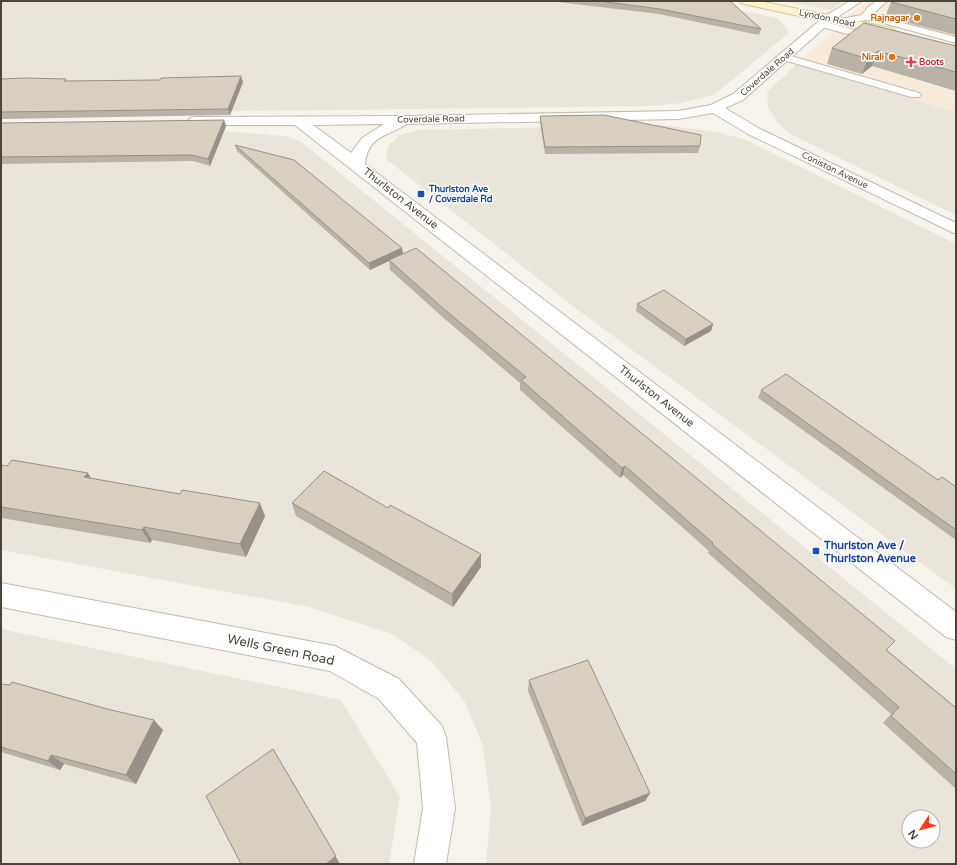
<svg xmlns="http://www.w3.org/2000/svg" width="957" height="865" font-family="'Varela Round',sans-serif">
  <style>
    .residential { fill: #eae5da; fill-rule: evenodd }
    .commercial { fill: #f7ead8 }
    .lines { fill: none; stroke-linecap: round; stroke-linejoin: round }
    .lane-casing { stroke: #c2bbae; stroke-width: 2 }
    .street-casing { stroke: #c2bbae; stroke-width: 2 }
    .secondary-casing { stroke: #d6c79b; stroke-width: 2 }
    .lane { fill: #fff; fill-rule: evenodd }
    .street { fill: #fff; fill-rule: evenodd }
    .secondary { fill: #fff3cd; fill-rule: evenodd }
    .wall { fill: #bab2a6 }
    .shaded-wall { fill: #979187 }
    .building { fill: #d8cfc1; stroke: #979187 }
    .food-dot { fill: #e8710a; stroke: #fff; stroke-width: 1.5 }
    .health-dot { fill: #e0444e; stroke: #fff; stroke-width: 1.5 }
    .transit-dot { fill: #1a4fb4; stroke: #fff; stroke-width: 1.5 }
    .labels { text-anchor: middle; stroke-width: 3; stroke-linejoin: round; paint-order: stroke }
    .far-street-label { font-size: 9px; fill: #4b4439; stroke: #fff }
    .far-food-label { font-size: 9px; font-weight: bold; fill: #c56008; stroke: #fff; text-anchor: end }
    .far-health-label { font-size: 9px; font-weight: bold; fill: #be3a42; stroke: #fff; text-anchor: start }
    .far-transit-label { font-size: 9px; font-weight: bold; fill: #164399; stroke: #fff; text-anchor: start }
    .street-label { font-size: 11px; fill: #4b4439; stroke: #fff }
    .transit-label { font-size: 11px; font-weight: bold; fill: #164399; stroke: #fff; text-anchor: start }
    .near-street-label { font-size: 13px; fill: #4b4439; stroke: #fff }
  </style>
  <rect width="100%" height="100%" fill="#f6f3ec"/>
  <!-- residential -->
  <path class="residential" d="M1,1H685L714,5L777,18L786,27L789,33L714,95L682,103L651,106L1,114Z
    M783,1H844L831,10Z
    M797,64L956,112V215L790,134L777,122L768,107L767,92Z
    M662,125L718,132L746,140L956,244V589L578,310L386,159L388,146L400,135L418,130Z
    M223,131L284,136L300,141L956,669V864H486L491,809L483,746L465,702L431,661L392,634L309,607L1,550V135ZM909,817H933V841H909Z
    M1,629L341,700L400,797L389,864H1Z"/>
  <!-- commercial -->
  <path class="commercial" d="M869,1H956V43L848,16Z
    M834,30L956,61V112L797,64Z"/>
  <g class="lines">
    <!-- lane casing -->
    <g class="lane-casing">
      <path id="lane" d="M850,1H862L833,20H825L824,18L825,16Z
        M876,1H887L872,15L956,37V43L876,21L866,20L844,24L839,21L840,19L862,15L867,8Z
        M822,21L881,37L882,39L877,42L818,26L817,24L818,22Z
        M784,54L919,93L921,95L919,97H911L780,59L779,57Z"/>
    </g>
    <!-- street casing -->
    <g class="street-casing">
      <path id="street" d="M829,15L833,16L835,18L833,20L743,100L725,108L758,128L956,223V234L748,134L713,113L678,119L407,124C387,137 368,135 365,164L956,612V640L946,637L295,125H195L190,124L188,121L190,118L195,117L406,116L678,111L711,105L733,94L825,16ZM384,124L362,138L351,153L313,125Z
        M1,583L335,646L399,679L442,726L446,737L455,808L446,864H414L423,808L417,743L379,699L330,671L1,607Z"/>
    </g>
    <!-- secondary casing -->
    <g class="secondary-casing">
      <path id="secondary" d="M738,1H760L891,28L897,32L891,36L744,4Z"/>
    </g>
    <!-- lane -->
    <use href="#lane" class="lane"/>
    <!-- street -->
    <use href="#street" class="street"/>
    <!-- secondary -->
    <use href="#secondary" class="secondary"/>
  </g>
  <!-- wall -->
  <path class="wall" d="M558,1H730L761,29L759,35L659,14L558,2Z
    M956,1V35L885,17L891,2Z
    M956,46V91L872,66L862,74L827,64L832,48Z
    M1,79L67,81L243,82L230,115L1,119Z
    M540,116L700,146L698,153L545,154L540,123Z
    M224,120L226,126L210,166L193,161L1,164V123Z
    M235,145L402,248L403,254L887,650L956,708V789L883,723L891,714L708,553L709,551L623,475L620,478L520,390V383L446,320L390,270L389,261L370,270L237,151Z
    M637,304L713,324L711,331L684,346L636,311Z
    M761,390L938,480L956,487V540L758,398Z
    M1,465L91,478L265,516L246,557L152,540L150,543L1,518Z
    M292,503L388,508L481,554V567L453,607L296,516Z
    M529,680L650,793L645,801L582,826L528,691Z
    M1,684L163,730L136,784L64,764L60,770L1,752Z"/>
  <!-- shaded-wall -->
  <path class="shaded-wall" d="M878,51L872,66L862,74L868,59Z
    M241,76L243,82L230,115L228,109Z
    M224,120L226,126L210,166L208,159Z
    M402,248L403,255L389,260V261L370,270L369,263Z
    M713,324L711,331L684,346L686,339Z
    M625,466L623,475L620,478L622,468Z
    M88,473L96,486L84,477Z
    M260,503L265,516L246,557L240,544Z
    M144,527L152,540L150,543L142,530Z
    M481,554V567L453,607L452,594Z
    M154,720L163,730L136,784L126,775Z
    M273,749L340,864H326Z
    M51,755L64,764L60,770L48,761Z
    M650,793L645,801L582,826L585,818Z"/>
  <!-- building -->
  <path class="building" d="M599,1H730L761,29L660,9Z
    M892,1H956V19L891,2Z
    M864,23L956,46V72L878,51L868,59L832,48Z
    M241,76L228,109L1,112V79L25,78L66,79L64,81L160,80L161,78Z
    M604,115L701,135L700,146L545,147L540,116Z
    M224,120L208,159L191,155L1,157V123Z
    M235,145L294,160L402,248L369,263Z
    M416,248L895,641L886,650L956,708V774L891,716L899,707L712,544L713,543L625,466L622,468L599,448L521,380L526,377L445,310L389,260Z
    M664,290L713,324L686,339L637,304Z
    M786,374L938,480L942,477L956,487V530L761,390Z
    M12,460L88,473L84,477L180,494L182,490L260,503L240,544L144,527L142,530L1,507V465L7,466Z
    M324,471L388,508L390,505L481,554L452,594L292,503Z
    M588,660L650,793L585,818L529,680Z
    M12,682L107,709L154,720L126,775L51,755L48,761L1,747V684L10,685Z
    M273,749L336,856L326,864H241L206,796Z"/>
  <!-- markers -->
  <g class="food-dot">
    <circle cx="917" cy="18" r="4"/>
    <circle cx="892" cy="57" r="4"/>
  </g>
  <path class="health-dot" d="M909 56h4v4h4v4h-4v4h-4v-4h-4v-4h4z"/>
  <g class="transit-dot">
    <rect x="417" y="190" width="8" height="8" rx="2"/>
    <rect x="812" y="547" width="8" height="8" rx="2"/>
  </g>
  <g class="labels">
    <!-- far-street labels -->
    <g class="far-street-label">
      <text transform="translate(827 18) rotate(12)" y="3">Lyndon Road</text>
      <text transform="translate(767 72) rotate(-41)" y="3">Coverdale Road</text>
      <text transform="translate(431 119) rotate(-1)" y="3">Coverdale Road</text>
      <text transform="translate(835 170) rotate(26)" y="3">Coniston Avenue</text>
    </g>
    <!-- far-food labels -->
    <g class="far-food-label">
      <text x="909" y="21">Rajnagar</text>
      <text x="884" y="60">Nirali</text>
    </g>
    <!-- far-health labels -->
    <g class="far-health-label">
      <text x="919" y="65">Boots</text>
    </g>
    <!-- far-transit labels -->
    <g class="far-transit-label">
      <text x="429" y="192">Thurlston Ave<tspan x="429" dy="10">/ Coverdale Rd</tspan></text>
    </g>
    <!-- street labels -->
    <g class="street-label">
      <text transform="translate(401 198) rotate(38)" y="4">Thurlston Avenue</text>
      <text transform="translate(657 396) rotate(38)" y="4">Thurlston Avenue</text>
    </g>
    <!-- transit labels -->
    <g class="transit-label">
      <text x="824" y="549">Thurlston Ave /<tspan x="824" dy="13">Thurlston Avenue</tspan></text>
    </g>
    <!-- near-street labels -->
    <g class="near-street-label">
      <text transform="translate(281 649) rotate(12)" y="5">Wells Green Road</text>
    </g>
  </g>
  <!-- border -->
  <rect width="957" height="865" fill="none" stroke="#4b4439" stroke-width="4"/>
  <!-- north arrow -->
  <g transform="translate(921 829) rotate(234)"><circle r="19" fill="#ffffff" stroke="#b7b4b0"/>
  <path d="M0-3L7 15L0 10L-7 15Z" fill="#fc3f1d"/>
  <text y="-6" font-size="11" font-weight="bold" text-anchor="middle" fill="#4b4439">N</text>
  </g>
</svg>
